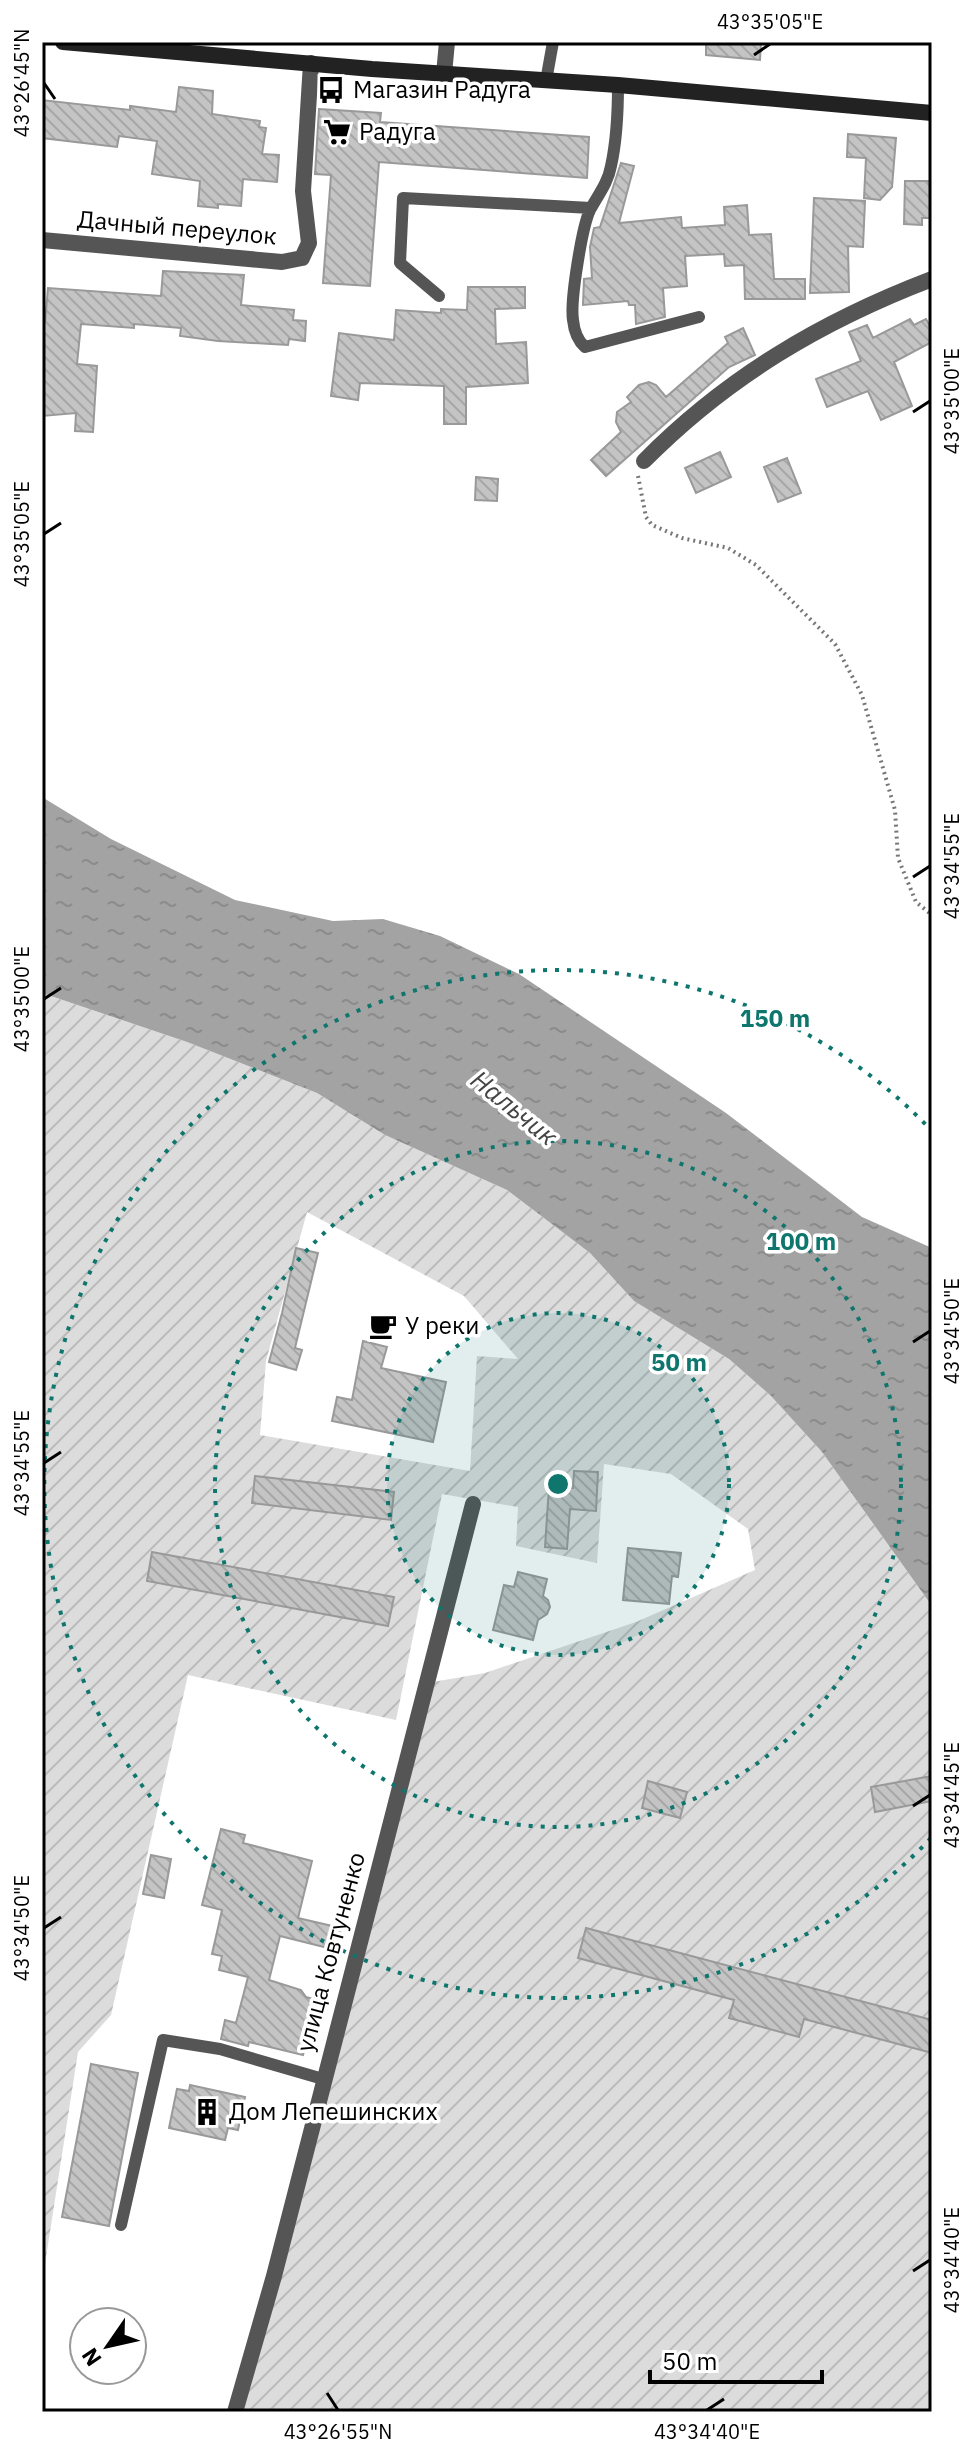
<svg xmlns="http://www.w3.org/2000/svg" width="974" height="2454" font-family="'IBM Plex Sans',sans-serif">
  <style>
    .garden { fill: url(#garden-furrows); fill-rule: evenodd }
    .water { fill: url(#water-ripples) }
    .building { fill: url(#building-back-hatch); stroke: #999; stroke-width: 2 }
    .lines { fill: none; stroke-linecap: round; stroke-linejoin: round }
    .path { stroke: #777; stroke-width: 4; stroke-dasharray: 2 4; stroke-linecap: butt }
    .lane { stroke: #555; stroke-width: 12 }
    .street { stroke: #555; stroke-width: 16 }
    .secondary { stroke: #222; stroke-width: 16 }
    .ticks { fill: none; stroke: #000; stroke-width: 3 }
    .ring { fill: none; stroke: #0f766e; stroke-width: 4; stroke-dasharray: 4 8 }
    .labels { text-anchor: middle; stroke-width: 7; stroke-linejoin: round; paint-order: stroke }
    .poi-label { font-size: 24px; fill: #000; stroke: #fff; text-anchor: start }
    .street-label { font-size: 24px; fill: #000; stroke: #fff }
    .water-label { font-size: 26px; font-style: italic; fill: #444; stroke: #fff }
    .centre { fill: #0f766e; stroke: #fff; stroke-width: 4 }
    .ring-label { font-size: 24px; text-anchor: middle; font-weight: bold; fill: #0f766e; stroke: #fff; stroke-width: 7; stroke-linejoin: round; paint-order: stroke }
    .neatline { fill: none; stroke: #000; stroke-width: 3 }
    .ticks-label { font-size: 20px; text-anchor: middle; fill: #000 }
  </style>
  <defs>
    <pattern id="garden-furrows" width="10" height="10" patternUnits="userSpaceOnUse" patternTransform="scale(2)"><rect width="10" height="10" fill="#dcdcdc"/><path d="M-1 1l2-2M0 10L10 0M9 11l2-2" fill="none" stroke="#bbb"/></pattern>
    <pattern id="water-ripples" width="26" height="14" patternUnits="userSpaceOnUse" patternTransform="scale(2)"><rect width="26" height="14" fill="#a3a3a3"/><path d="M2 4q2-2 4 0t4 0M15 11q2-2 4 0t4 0" fill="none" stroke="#8b8b8b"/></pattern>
    <pattern id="building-back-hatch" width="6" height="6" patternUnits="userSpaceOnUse" patternTransform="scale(2)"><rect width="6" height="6" fill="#c4c4c4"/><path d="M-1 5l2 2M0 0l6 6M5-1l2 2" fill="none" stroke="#a7a7a7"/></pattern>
  </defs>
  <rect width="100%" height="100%" fill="#fff"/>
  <!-- garden -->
  <path class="garden" d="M42,993L187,1042L317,1093L385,1135L507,1190L590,1253L634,1301L729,1359L771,1396L822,1452L932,1606V2412H235L427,1683L485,1673L636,1622L755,1570L748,1529L671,1474L604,1464L597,1563L516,1546L518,1507L442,1494L396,1720L188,1675L111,2015L78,2052L42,2283ZM307,1212L464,1296L518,1359L477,1356L470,1471L260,1435L266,1361Z"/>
  <!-- water -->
  <path class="water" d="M42,797L111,839L235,900L333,921L383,919L440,936L519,974L726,1113L862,1217L932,1248V1606L822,1452L771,1396L729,1359L634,1301L590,1253L507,1190L385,1135L317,1093L187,1042L42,993Z"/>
  <!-- building -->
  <path class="building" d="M706,42H761L760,60L706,55Z
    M179,87L213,91L212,114L260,121L259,127L266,128L262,154L279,155L277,182L243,179L241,206L218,204V208L198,206L200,181L152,174L157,141L119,136L117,147L42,138V100L130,110V106L176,112Z
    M319,109L381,113L380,122L589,137L587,178L379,162L370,286L323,283L331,175L315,174Z
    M848,134L896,138L892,187L880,200L864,198L866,158L847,157Z
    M621,163L634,166L619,223L681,217L682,228L725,225L724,207L747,205L749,235L771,234L774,279H805V299H745L744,265L725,266L724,254L685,256L687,286L663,288L665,317L636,324L635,305H629L628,301L583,305L584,279L592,278L590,247L594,228L600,227Z
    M905,181H932V218H922V225L904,224Z
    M814,198L865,201L863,247L848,246L849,292L810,293Z
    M163,271L244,275L241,305L294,310L293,320L306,321L305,341L289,339L288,345L218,341L180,336L181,328L134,324V328L81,324L77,364L97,366L93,432L75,431L76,413L42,416V322H45L48,288L161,296Z
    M468,287H525V308L495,309L496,344L526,342L528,383L466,387V424H444V386L360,383L358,400L331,396L339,333L394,340L396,310L441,313V309L467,310Z
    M910,319L914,325L926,319L932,330V342L894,362L912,406L881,420L868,391L827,407L816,379L861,361L849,332L867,325L873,338Z
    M743,328L755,355L729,367L606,476L591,460L621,432L616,422L617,412L631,402L627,397L639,385L649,382L656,385L666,397L728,343L725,337Z
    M720,452L731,477L696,493L685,468Z
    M787,458L801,493L778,502L764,467Z
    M476,477L498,479L497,501L475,500Z
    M296,1248L318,1253L295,1348L302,1350L296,1370L269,1362L282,1313Z
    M363,1341L387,1347L381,1368L446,1382L433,1442L332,1421L337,1397L352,1400Z
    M574,1471L598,1472L596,1511L570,1509L567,1549L545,1547L549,1487L573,1488Z
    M255,1476L394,1492L391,1520L252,1503Z
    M628,1548L681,1553L678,1577L672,1576L669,1604L623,1600Z
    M152,1552L394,1597L388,1626L147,1581Z
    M518,1572L547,1579L543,1596L548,1600L550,1607L547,1614L538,1620L533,1640L493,1630L504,1585L514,1587Z
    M932,1776V1801L875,1812L871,1787Z
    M648,1781L687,1792L680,1818L642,1808Z
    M221,1829L245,1835L243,1843L312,1861L298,1918L341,1928L336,1950L280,1936L269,1980L301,1990L306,1997L316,2000L303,2055L249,2042L248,2046L221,2039L225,2020L236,2023L248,1977L219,1970L222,1956L212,1954L222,1910L202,1905Z
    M151,1855L171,1859L164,1898L143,1894Z
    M586,1928L932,2020V2053L804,2019L799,2037L729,2018L734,2000L578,1958Z
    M91,2064L138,2073L109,2226L62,2217Z
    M190,2085L245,2097L238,2130L228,2128L225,2140L169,2128L177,2089L189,2091Z"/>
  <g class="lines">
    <!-- path -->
    <path class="path" d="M638,476L646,517L652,525L682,538L728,548L756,565L835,644L862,695L895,810L898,858L916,902L932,915"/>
    <!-- lane -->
    <path class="lane" d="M546,81L553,42
      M618,85C618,112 617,139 611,166C608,183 598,195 590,210C582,227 570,301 573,320C574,330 577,340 585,347L699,317
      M439,296L400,263L403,198L591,208
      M121,2225L163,2040L220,2049L323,2079"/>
    <!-- street -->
    <path class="street" d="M444,74L447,42
      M42,240L282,262L302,258L309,243L303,191L311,63
      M644,461C727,377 822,321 932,279
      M235,2412L274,2276L473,1504"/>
    <!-- secondary -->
    <path class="secondary" d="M63,42L372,69L618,85L932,113"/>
  </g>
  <!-- ticks -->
  <path class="ticks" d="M754,55L770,44M44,83L55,99M913,412L930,401M44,534L61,523M913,877L930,866M44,999L61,988M913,1342L930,1331M44,1463L61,1452M913,1806L930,1795M44,1928L61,1917M913,2271L930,2260M327,2393L338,2410M707,2410L724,2399"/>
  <!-- distance rings -->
  <circle cx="558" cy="1484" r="171" fill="#0f766e" fill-opacity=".12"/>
  <g class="ring">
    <circle cx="558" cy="1484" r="171"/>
    <circle cx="558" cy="1484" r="343"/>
    <path d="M931 1838A514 514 0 1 1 931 1130"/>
  </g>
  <!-- icons -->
  <defs>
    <g id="bus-bare" transform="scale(2.16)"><path d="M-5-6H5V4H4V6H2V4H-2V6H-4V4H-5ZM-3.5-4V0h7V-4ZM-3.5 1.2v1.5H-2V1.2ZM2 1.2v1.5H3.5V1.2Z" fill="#000" stroke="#fff" stroke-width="2.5" paint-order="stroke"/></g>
    <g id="supermarket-bare" transform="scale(2.16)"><path d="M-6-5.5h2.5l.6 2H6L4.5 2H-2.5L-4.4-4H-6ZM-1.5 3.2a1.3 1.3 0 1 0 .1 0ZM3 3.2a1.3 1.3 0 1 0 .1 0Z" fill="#000" stroke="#fff" stroke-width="2.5" paint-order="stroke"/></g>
    <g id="cafe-bare" transform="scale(2.16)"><path d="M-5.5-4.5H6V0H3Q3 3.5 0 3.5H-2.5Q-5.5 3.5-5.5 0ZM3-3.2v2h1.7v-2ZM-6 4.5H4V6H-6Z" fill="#000" stroke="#fff" stroke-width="2.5" paint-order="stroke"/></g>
    <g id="building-bare" transform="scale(2.16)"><path d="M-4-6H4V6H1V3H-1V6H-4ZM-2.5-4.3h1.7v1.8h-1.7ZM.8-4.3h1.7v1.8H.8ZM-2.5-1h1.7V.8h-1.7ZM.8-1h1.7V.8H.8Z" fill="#000" stroke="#fff" stroke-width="2.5" paint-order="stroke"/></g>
  </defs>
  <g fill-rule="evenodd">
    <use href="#bus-bare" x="331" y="90"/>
    <use href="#supermarket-bare" x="337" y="132"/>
    <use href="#cafe-bare" x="383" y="1326"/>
    <use href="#building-bare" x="207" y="2112"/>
  </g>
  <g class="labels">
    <!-- poi labels -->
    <g class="poi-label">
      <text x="353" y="98">Магазин Радуга</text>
      <text x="359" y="140">Радуга</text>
      <text x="405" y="1334">У реки</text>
      <text x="229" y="2120">Дом Лепешинских</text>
    </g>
    <!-- street labels -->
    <g class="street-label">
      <text transform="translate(177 228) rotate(5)" y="8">Дачный переулок</text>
      <text transform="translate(331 1952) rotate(-75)" y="8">улица Ковтуненко</text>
    </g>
    <!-- water labels -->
    <g class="water-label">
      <text transform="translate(514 1108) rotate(39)" y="9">Нальчик</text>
    </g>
  </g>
  <circle cx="558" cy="1484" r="12" class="centre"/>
  <g class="ring-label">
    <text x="775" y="1027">150 m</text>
    <text x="801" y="1250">100 m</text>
    <text x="679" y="1371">50 m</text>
  </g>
  <!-- border -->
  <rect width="974" height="2454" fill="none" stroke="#ffffff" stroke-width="88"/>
  <!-- north arrow -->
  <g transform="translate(108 2346) rotate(236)"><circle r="38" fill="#ffffff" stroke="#999999" stroke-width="2"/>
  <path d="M0-6L14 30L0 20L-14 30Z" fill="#000000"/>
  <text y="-12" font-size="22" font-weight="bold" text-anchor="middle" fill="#000000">N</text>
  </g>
  <!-- scale -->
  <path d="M650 2370v12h172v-12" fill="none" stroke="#000000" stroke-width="4"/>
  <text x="662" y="2370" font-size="24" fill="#000000" stroke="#ffffff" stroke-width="6" paint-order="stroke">50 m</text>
  <rect x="44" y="44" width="886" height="2366" class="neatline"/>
  <g class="ticks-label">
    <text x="770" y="29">43°35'05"E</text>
    <text transform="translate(22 83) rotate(-90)" y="7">43°26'45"N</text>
    <text transform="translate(952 401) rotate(-90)" y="7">43°35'00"E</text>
    <text transform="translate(22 534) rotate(-90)" y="7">43°35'05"E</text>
    <text transform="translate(952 866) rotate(-90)" y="7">43°34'55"E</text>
    <text transform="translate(22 999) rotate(-90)" y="7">43°35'00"E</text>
    <text transform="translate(952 1331) rotate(-90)" y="7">43°34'50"E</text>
    <text transform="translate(22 1463) rotate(-90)" y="7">43°34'55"E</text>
    <text transform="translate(952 1795) rotate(-90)" y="7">43°34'45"E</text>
    <text transform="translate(22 1928) rotate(-90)" y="7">43°34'50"E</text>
    <text transform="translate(952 2260) rotate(-90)" y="7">43°34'40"E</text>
    <text x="338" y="2439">43°26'55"N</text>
    <text x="707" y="2439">43°34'40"E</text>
  </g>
</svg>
